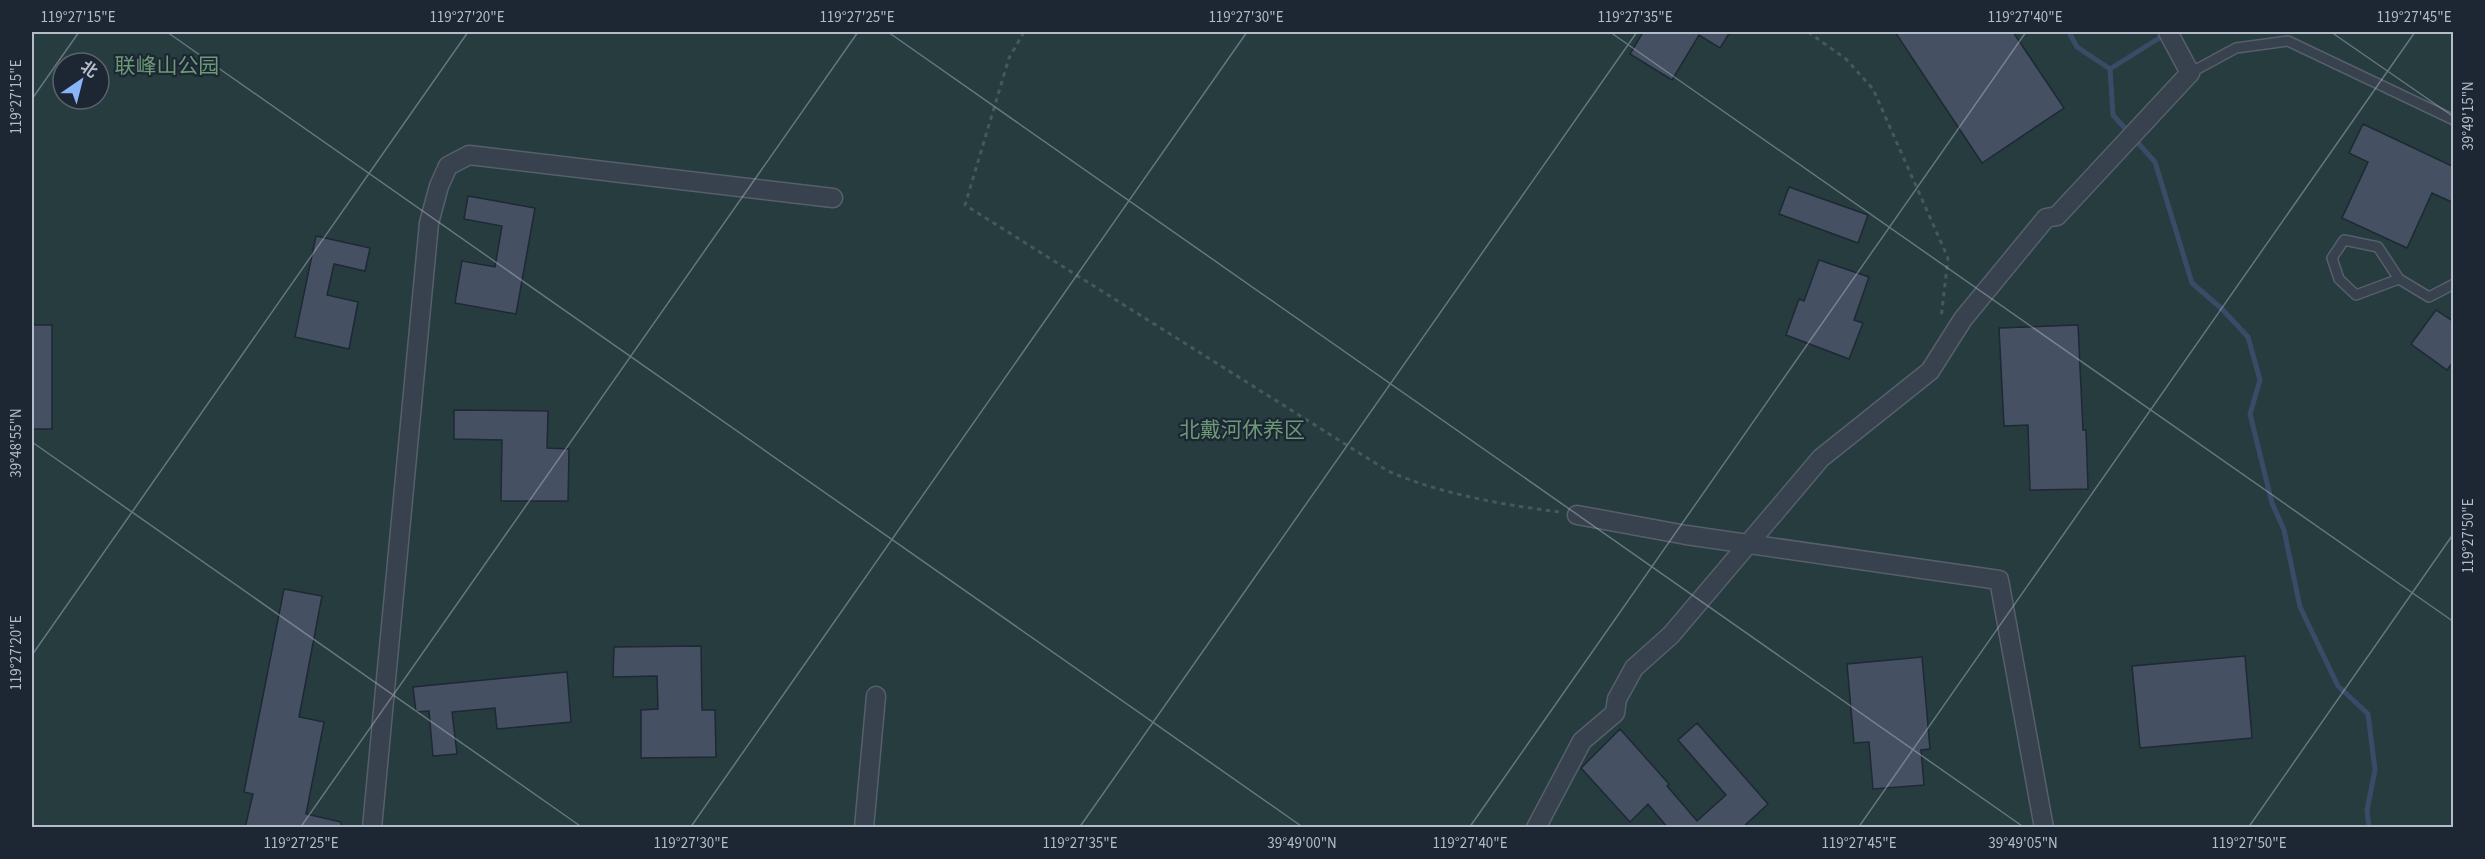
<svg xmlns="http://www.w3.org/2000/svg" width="2485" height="859" font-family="'Source Sans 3','Noto Sans SC',sans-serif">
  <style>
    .green { fill: #263c3f; fill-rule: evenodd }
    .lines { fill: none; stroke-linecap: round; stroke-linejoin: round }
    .stream { stroke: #394c67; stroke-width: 5 }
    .building { fill: #455162; stroke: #1f2835; stroke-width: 1.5 }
    .service-casing { stroke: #565f6c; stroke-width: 12 }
    .minor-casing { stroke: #565f6c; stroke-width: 21 }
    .path { stroke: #44595c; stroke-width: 3; stroke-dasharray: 4.5 4.5; stroke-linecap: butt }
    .service { stroke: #38414e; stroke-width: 9 }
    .minor { stroke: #38414e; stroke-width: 18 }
    .ticks { fill: none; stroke: #b4bcc9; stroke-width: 1.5; stroke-opacity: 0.45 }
    .labels { text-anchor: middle; stroke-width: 4.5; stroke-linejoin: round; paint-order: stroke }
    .park-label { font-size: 21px; fill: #6b9a76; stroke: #1d2633 }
    .neatline { fill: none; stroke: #b4bcc9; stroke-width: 2 }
    .ticks-label { font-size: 15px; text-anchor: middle; fill: #b4bcc9 }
  </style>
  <rect width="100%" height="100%" fill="#242f3e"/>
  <!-- green -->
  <path class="green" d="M32,32H2453V827H32ZM63,63H99V99H63Z"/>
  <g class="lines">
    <!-- stream -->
    <path class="stream" d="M2069,32L2077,47L2110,69L2113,115L2155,162L2192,283L2222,309L2248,337L2260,380L2250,414L2272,503L2284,530L2300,607L2338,686L2368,714L2375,770L2367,810L2369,828
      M2110,69L2164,35"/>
  </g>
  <!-- building -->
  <path class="building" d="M1643,32H1730L1720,48L1699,35L1672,80L1630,54Z
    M1895,32H2013L2064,108L1982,163Z
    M2363,124L2454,167V203L2432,193L2407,248L2342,218L2368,162L2349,153Z
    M1789,187L1868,215L1858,243L1779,214Z
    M468,196L535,208L516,314L455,303L462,261L495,267L502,226L464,219Z
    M316,236L370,248L365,271L334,264L327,295L358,302L349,349L295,337Z
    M1819,260L1869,277L1854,320L1863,323L1849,359L1786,335L1799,299L1804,301Z
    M2436,310L2454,322V361L2447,370L2411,344Z
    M32,325H52V429H32Z
    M2078,325L2083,430H2086L2088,489L2030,490L2028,425L2004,426L1999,328Z
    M454,410L548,411L547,448L569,449L568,501H501L502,440L454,439Z
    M284,589L322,596L299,717L324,722L306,814L341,822V828H245L253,794L244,792Z
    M701,646L702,710H715L716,757L641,758V710L658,709L657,676L613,677L614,647Z
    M2245,656L2252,738L2140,748L2132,666Z
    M1922,657L1930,749L1921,750L1924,785L1873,789L1869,742L1854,743L1847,664Z
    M567,672L571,722L497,729L495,708L452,712L457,754L433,756L429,711L416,712L413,687Z
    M1697,723L1768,804L1742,828H1668L1648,804L1630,822L1581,768L1620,729L1669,784L1667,786L1697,821L1726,795L1678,740Z"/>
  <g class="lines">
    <!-- service casing -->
    <g class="service-casing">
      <path id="service" d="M2190,73L2236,48L2288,41L2454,120
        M2399,279L2356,295L2339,279L2332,258L2344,240L2378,247L2399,279L2429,297L2454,284"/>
    </g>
    <!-- minor casing -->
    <g class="minor-casing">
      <path id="minor" d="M1577,515L1686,535L1999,580L2044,828
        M372,828L429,223L439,186L448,166L469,155L833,198
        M864,828L876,696
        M1536,828L1582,741L1615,713L1617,699L1634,668L1671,635L1821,458L1930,371L1963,319L2046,218L2057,216L2190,73L2168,32"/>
    </g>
    <!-- path -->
    <path class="path" d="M1024,32L1009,58L965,205L1388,471C1440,494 1504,505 1560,512
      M1808,32L1846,59L1873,89L1948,258L1941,319"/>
    <!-- service -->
    <use href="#service" class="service"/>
    <!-- minor -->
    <use href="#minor" class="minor"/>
  </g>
  <!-- ticks -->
  <path class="ticks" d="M167,32L1304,828M888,32L2025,828M1610,32L2454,622M2331,32L2454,117M32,99L79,32M32,442L583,828M32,655L468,32M300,828L858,32M690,828L1247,32M1079,828L1637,32M1469,828L2026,32M1858,828L2415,32M2248,828L2454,533"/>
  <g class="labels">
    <!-- park labels -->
    <g class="park-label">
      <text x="167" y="73">联峰山公园</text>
      <text x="1242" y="437">北戴河休养区</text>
    </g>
  </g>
  <!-- border -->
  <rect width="2485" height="859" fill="none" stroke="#1d2633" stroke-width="66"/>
  <!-- north arrow -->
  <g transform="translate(81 81) rotate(35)"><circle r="28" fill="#1d2633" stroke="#59626f" stroke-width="1.5"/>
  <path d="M0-4.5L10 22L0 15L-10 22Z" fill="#8ab4f8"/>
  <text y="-9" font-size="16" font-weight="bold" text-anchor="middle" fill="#b4bcc9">北</text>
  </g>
  <rect x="33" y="33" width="2419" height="793" class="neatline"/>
  <g class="ticks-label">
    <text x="78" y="22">119°27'15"E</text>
    <text x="467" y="22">119°27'20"E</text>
    <text x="857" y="22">119°27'25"E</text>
    <text x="1246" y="22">119°27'30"E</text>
    <text x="1635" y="22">119°27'35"E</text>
    <text x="2025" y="22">119°27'40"E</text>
    <text x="2414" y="22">119°27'45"E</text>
    <text transform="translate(16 97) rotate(-90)" y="5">119°27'15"E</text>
    <text transform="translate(2468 116) rotate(-90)" y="5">39°49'15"N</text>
    <text transform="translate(16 443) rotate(-90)" y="5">39°48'55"N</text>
    <text transform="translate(2468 536) rotate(-90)" y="5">119°27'50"E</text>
    <text transform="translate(16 653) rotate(-90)" y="5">119°27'20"E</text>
    <text x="301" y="848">119°27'25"E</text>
    <text x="691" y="848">119°27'30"E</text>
    <text x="1080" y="848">119°27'35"E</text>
    <text x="1302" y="848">39°49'00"N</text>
    <text x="1470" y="848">119°27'40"E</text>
    <text x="1859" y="848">119°27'45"E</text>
    <text x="2023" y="848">39°49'05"N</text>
    <text x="2249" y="848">119°27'50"E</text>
  </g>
</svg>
